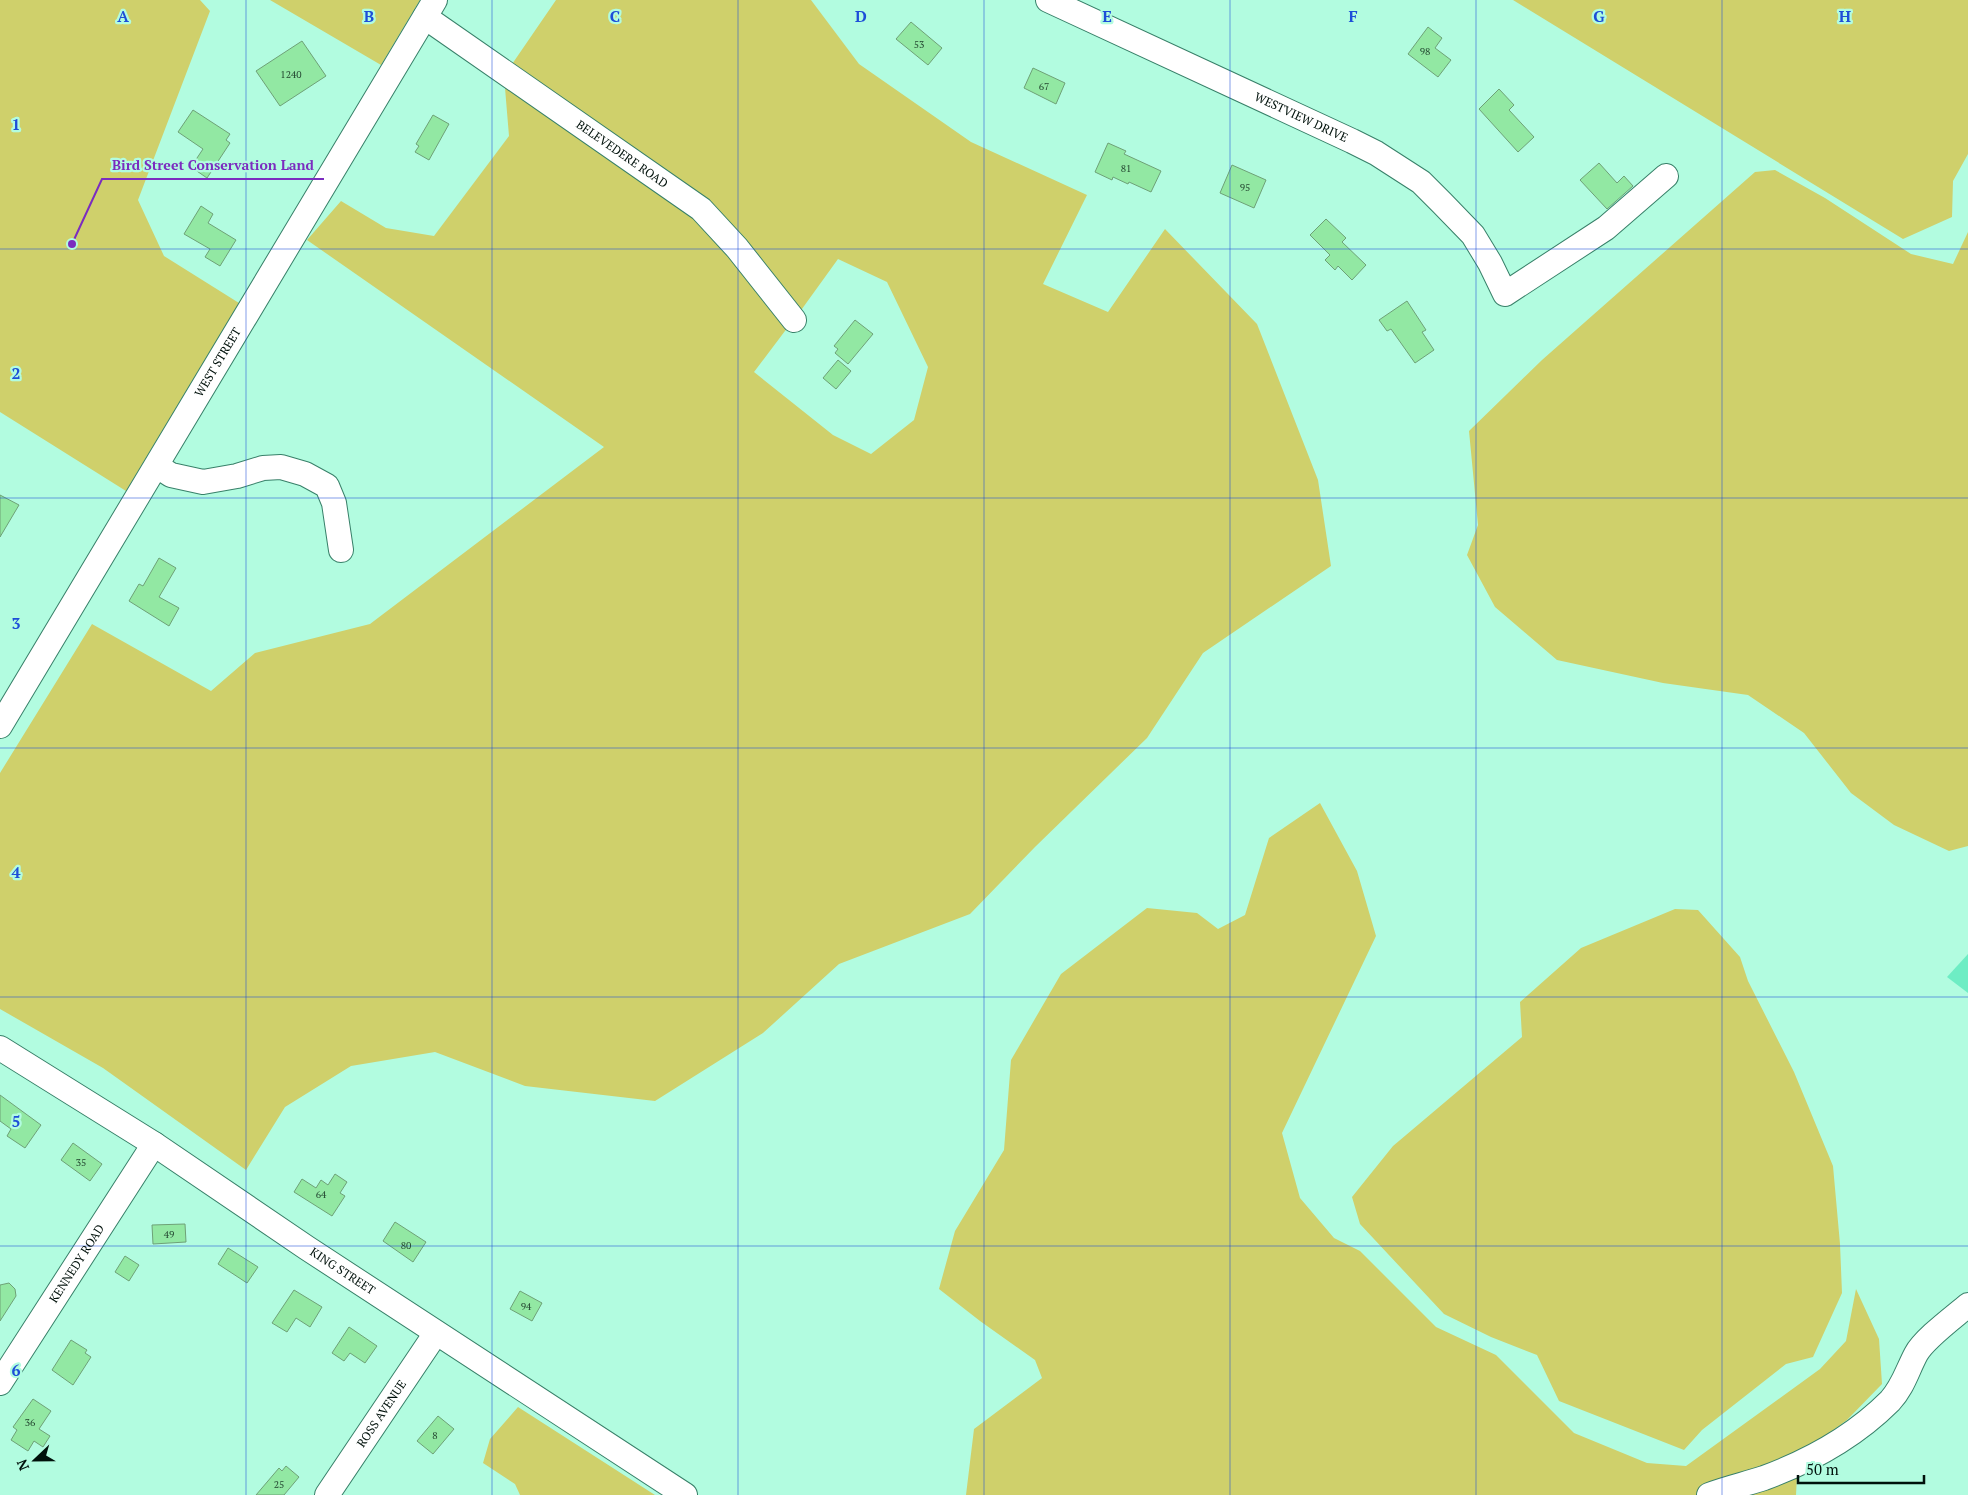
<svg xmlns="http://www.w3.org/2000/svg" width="1968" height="1495" font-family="'PT Serif',serif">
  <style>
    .green { fill: #cfd06b }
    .water { fill: #6eedc4 }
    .building { fill: #92e8a3; stroke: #6ea177 }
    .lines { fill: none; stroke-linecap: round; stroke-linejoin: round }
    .minor-casing { stroke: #388069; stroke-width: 26 }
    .minor { stroke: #fff; stroke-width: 24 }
    .grid { fill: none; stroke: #1d4ed8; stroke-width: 1; stroke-opacity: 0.55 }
    .labels { text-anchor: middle; stroke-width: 4.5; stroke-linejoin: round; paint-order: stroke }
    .number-label { font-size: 10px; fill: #244731 }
    .street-label { font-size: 12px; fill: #00110b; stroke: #b2fce0 }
    .grid-label { font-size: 16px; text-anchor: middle; font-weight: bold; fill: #1d4ed8; stroke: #b2fce0; stroke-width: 4.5; stroke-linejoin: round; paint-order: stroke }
    .leader { fill: none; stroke: #7b2cbf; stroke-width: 2 }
    .callout-dot { fill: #7b2cbf; stroke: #b2fce0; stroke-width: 2 }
    .callout-label { font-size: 14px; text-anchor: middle; font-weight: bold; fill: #7b2cbf; stroke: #b2fce0; stroke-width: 4.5; stroke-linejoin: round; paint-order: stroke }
  </style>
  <rect width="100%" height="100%" fill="#b2fce0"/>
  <!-- green -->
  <path class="green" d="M0,0H200L210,11L138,200L164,256L239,303L126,491L0,412Z
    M270,0H420L381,65Z
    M556,0H811L859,64L971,142L1087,195L1043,284L1108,312L1165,229L1257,324L1318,480L1331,566L1203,653L1147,738L1035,847L970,914L839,964L763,1033L655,1101L525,1086L435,1052L351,1066L285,1107L246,1170L103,1068L0,1009V773L92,624L211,691L255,653L370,624L604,447L307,240L341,201L386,228L434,236L509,136L504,76L699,211L734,250L791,323L754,372L833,435L871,454L914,420L928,367L887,282L838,259L794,320L737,248L701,209L506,73Z
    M1513,0H1968V154L1953,181L1952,217L1903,239Z
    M1775,170L1825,198L1911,254L1953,264L1968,232V846L1949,851L1894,825L1851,793L1804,733L1748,695L1663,683L1557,660L1495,607L1467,555L1478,525L1469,431L1542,360L1755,172Z
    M1320,803L1357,871L1376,936L1282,1133L1300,1198L1334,1238L1360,1251L1436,1327L1496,1355L1574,1433L1647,1463L1686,1466L1820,1369L1846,1341L1856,1289L1879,1339L1882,1384L1847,1420L1798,1456L1796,1495H966L974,1429L1042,1378L1035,1360L980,1321L939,1289L955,1231L1004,1150L1011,1060L1061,974L1147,908L1197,913L1218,929L1245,915L1269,838Z
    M1675,909L1698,910L1740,957L1748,981L1794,1072L1833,1166L1840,1244L1842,1293L1813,1357L1786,1364L1702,1430L1684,1450L1559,1401L1537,1355L1491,1337L1444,1314L1360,1224L1352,1197L1393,1146L1522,1037L1520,1002L1581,948Z
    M518,1407L655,1495H520L515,1484L483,1463L490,1439Z"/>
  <!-- water -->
  <path class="water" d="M1968,954V993L1947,977Z"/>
  <!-- building -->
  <path class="building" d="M911,22L942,48L928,65L896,39Z
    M1428,27L1442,38L1435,48L1451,60L1438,77L1408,54Z
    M302,41L326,76L280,106L256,71Z
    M1033,68L1065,83L1056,104L1024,88Z
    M1499,89L1514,105L1509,110L1534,137L1518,152L1479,109Z
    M193,110L230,134L226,140L230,143L207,178L191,167L203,149L178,132Z
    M433,115L449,124L429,160L415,152L419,146L416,144Z
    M1108,143L1126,151L1124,154L1161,171L1151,192L1129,182L1128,184L1113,177L1112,180L1095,172Z
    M1599,163L1617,183L1624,176L1633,186L1607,209L1580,180Z
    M1232,165L1266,180L1254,208L1220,193Z
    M201,206L213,214L208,223L236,240L220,266L205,257L210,249L184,234Z
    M1326,219L1346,238L1342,242L1366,265L1352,280L1338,266L1335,270L1325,260L1330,255L1310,235Z
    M1407,301L1426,330L1422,332L1434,350L1415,363L1391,329L1387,331L1379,320Z
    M855,320L873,334L848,364L835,353L838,349L834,346Z
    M838,360L851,371L836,389L823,378Z
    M0,495L19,505L0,537Z
    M159,558L176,568L159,597L179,608L169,626L129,601L139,584L143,586Z
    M0,1095L41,1125L25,1148L7,1136L11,1129L0,1121Z
    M73,1143L102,1164L90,1181L61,1160Z
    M335,1174L347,1182L340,1193L345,1196L332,1216L294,1192L302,1179L316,1188L321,1180L328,1185Z
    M395,1222L426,1242L413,1262L383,1241Z
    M185,1224L186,1242L153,1244L152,1225Z
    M228,1248L258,1267L247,1283L218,1264Z
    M125,1256L139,1265L129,1281L115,1272Z
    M9,1283L15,1289L16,1296L0,1321V1285Z
    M294,1290L322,1307L310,1327L296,1318L287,1332L272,1323Z
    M520,1291L542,1303L532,1321L510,1309Z
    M349,1327L377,1346L365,1363L350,1353L344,1361L332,1353Z
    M71,1340L87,1350L85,1353L91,1357L73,1385L52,1370Z
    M33,1399L51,1411L39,1429L50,1436L43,1447L34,1441L28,1451L11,1440L17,1430L13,1427Z
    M438,1416L454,1429L433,1454L417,1441Z
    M286,1466L299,1477L284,1495H256L279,1468L282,1471Z"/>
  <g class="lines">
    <!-- minor casing -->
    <g class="minor-casing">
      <g id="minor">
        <path id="s1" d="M1048,0L1352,141L1376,153L1421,182L1442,203L1473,235L1490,263L1505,294L1606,228L1666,176"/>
        <path id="s2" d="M425,17L701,209L737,248L794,320"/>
        <path d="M157,466L171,475L203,482L237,476L263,468L281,467L305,474L327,486L334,503L341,550"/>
        <path id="s3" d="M0,726L435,0"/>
        <path id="s4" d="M0,1048L154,1144L307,1248L685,1495"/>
        <path id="s5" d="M0,1383L154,1144"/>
        <path id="s6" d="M327,1495L436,1333"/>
        <path d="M1709,1495C1727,1488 1746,1484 1764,1478C1810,1461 1855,1436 1890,1401C1903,1387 1907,1371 1916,1354C1924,1339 1954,1317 1968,1305"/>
      </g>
    </g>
    <!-- minor -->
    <use href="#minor" class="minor"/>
  </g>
  <!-- grid -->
  <path class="grid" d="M246,0V1495M492,0V1495M738,0V1495M984,0V1495M1230,0V1495M1476,0V1495M1722,0V1495M0,249H1968M0,498H1968M0,748H1968M0,997H1968M0,1246H1968"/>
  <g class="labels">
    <!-- number labels -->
    <g class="number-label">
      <text x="919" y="48">53</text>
      <text x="1425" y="55">98</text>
      <text x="291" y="78">1240</text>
      <text x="1044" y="90">67</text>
      <text x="1126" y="172">81</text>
      <text x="1245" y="191">95</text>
      <text x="81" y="1166">35</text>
      <text x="321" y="1198">64</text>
      <text x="169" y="1238">49</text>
      <text x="406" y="1249">80</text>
      <text x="526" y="1310">94</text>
      <text x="30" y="1426">36</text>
      <text x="435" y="1439">8</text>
      <text x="279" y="1488">25</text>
    </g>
    <!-- street labels -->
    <g class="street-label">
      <text dy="4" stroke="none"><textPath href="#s1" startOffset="279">WESTVIEW DRIVE</textPath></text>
      <text dy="4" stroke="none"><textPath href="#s2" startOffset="240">BELEVEDERE ROAD</textPath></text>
      <text dy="4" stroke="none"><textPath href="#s3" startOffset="424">WEST STREET</textPath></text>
      <text dy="4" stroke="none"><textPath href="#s5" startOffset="142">KENNEDY ROAD</textPath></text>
      <text dy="4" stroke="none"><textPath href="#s4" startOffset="409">KING STREET</textPath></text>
      <text dy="4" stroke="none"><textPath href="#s6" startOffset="98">ROSS AVENUE</textPath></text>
    </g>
  </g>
  <g class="grid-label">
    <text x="123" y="22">A</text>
    <text x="369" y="22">B</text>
    <text x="615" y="22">C</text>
    <text x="861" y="22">D</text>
    <text x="1107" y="22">E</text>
    <text x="1353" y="22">F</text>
    <text x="1599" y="22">G</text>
    <text x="1845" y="22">H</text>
    <text x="16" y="130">1</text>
    <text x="16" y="379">2</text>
    <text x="16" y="629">3</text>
    <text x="16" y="878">4</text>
    <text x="16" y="1127">5</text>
    <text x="16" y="1376">6</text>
  </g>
  <!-- callouts -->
  <path class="leader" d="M72 244L102 179H324"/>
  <circle class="callout-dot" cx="72" cy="244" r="5"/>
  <g class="callout-label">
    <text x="213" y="170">Bird Street Conservation Land</text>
  </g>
  <!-- north arrow -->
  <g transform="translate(35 1460) rotate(248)" stroke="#b2fce0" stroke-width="4" paint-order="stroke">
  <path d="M0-4L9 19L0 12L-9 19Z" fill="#00110b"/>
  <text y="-8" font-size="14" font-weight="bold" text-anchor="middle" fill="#00110b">N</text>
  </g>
  <!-- scale -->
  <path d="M1798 1475v8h126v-8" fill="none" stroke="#00110b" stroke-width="2.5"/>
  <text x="1806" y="1475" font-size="15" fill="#00110b" stroke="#b2fce0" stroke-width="4" paint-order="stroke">50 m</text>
</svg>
